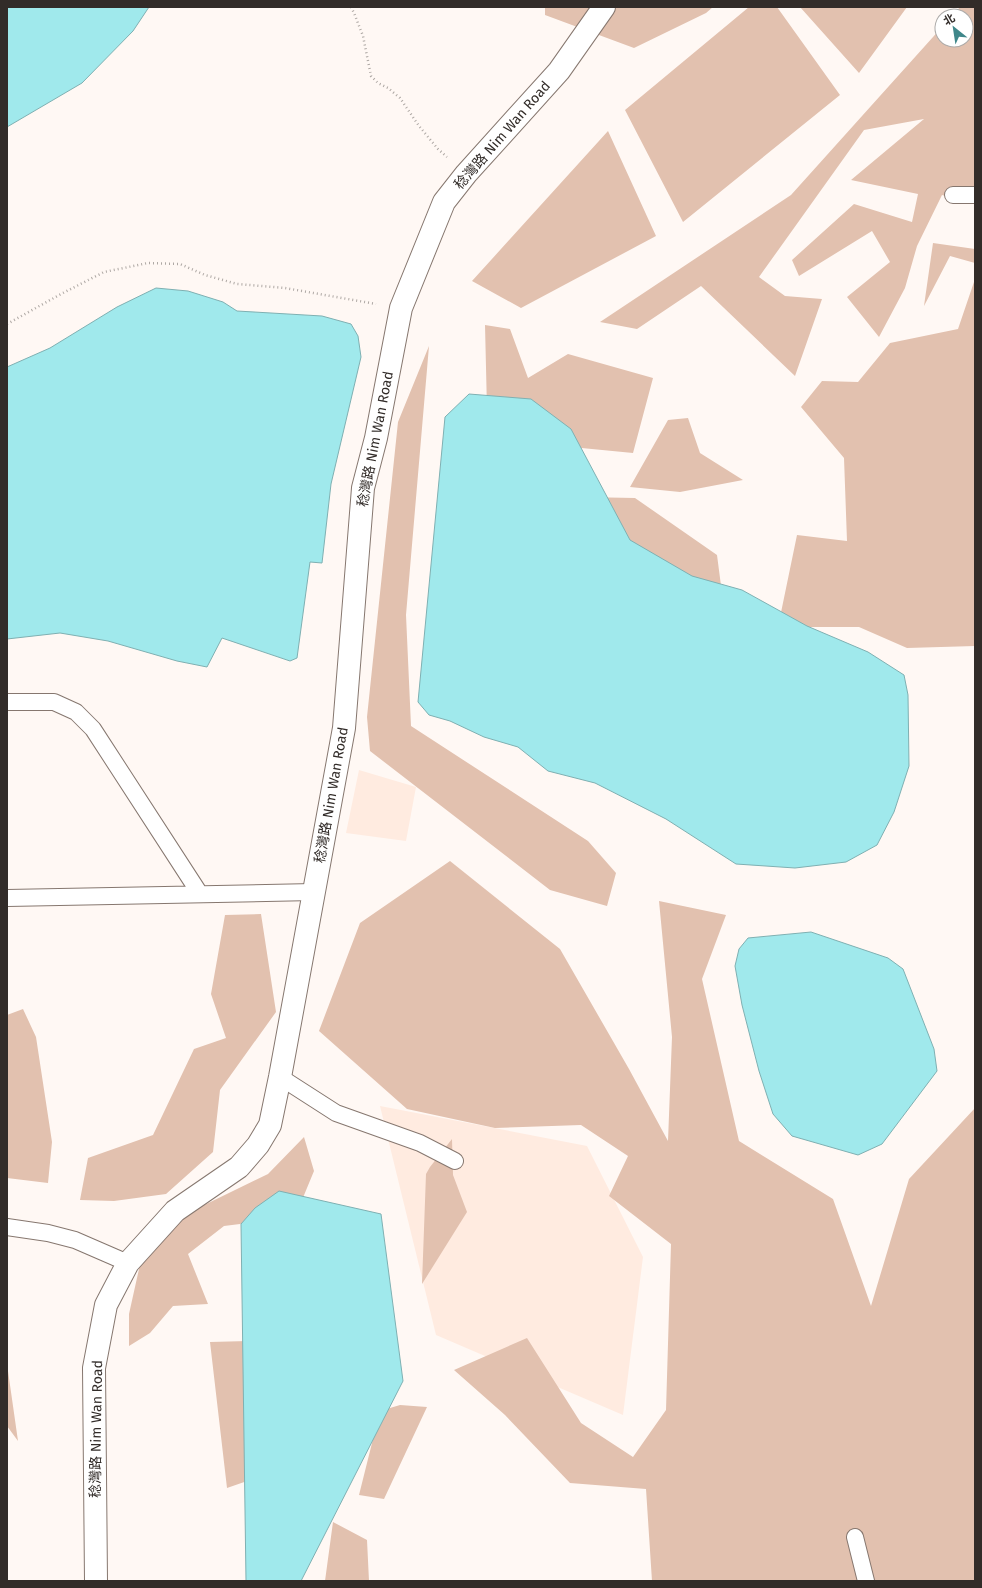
<svg xmlns="http://www.w3.org/2000/svg" width="982" height="1588" font-family="'Fira Sans','Noto Sans SC',sans-serif">
  <style>
    .built { fill: #ffebe0 }
    .green { fill: #e2c1af }
    .water { fill: #a0e9ec; stroke: #7fb0b2 }
    .lines { fill: none; stroke-linecap: round; stroke-linejoin: round }
    .lane-casing { stroke: #86776f; stroke-width: 18 }
    .secondary-casing { stroke: #86776f; stroke-width: 24 }
    .path { stroke: #aea8a4; stroke-width: 2.5; stroke-dasharray: 1 3; stroke-linecap: butt }
    .lane { stroke: #fff; stroke-width: 16 }
    .secondary { stroke: #fff; stroke-width: 22 }
    .labels { text-anchor: middle; stroke-width: 4; stroke-linejoin: round; paint-order: stroke }
    .street-label { font-size: 14px; fill: #322c29; stroke: #fff }
  </style>
  <rect width="100%" height="100%" fill="#fff8f4"/>
  <!-- built -->
  <path class="built" d="M359,770L416,787L406,841L346,833Z
    M380,1106L587,1146L643,1257L623,1415L436,1335Z"/>
  <!-- green -->
  <path class="green" d="M545,7H713L706,13L634,48L545,15Z
    M749,7H777L840,95L683,222L625,110Z
    M800,7H907L859,73Z
    M960,7H975V204L942,195L917,246L905,288L879,337L847,297L890,262L872,231L799,276L792,260L854,204L912,222L918,194L851,180L924,119L864,130L759,277L785,296L822,299L795,376L701,286L637,329L600,322L791,195L942,27V40H966V16H952Z
    M608,131L656,236L521,308L472,281Z
    M933,243L975,249V263L950,256L924,306Z
    M975,279V646L907,648L859,627H778L797,535L847,541L844,458L801,407L822,381L858,382L890,343L958,329Z
    M485,325L510,329L528,378L568,354L653,378L633,453L561,446L487,410Z
    M429,346L406,615L411,726L588,841L616,873L607,906L550,890L370,751L367,717L398,422Z
    M688,418L700,453L743,480L680,492L630,487L668,420Z
    M583,497L635,498L717,555L723,601L631,578Z
    M450,861L560,949L629,1069L668,1141L672,1037L659,901L726,915L702,979L739,1141L833,1199L871,1306L909,1179L975,1108V1581H652L646,1489L570,1483L505,1415L454,1370L527,1338L581,1423L633,1457L666,1410L671,1244L609,1196L628,1156L581,1125L495,1128L407,1109L319,1031L360,923Z
    M261,914L276,1012L220,1090L213,1152L166,1194L114,1201L80,1200L88,1158L153,1135L194,1049L226,1038L211,994L225,915Z
    M23,1009L36,1037L52,1142L48,1183L7,1178V1015Z
    M304,1137L314,1171L295,1217L224,1226L188,1254L208,1304L173,1306L150,1333L129,1346V1314L147,1233L268,1174Z
    M452,1139L453,1175L467,1212L422,1284L426,1174L430,1167Z
    M248,1341L250,1480L227,1488L210,1342Z
    M7,1364L18,1441L7,1426Z
    M400,1405L427,1407L384,1499L359,1495L380,1411Z
    M333,1522L367,1540L369,1581H325Z"/>
  <!-- water -->
  <path class="water" d="M7,7H149L133,31L82,83L7,127Z
    M156,288L188,291L223,302L237,311L322,316L351,324L358,336L361,357L331,484L322,563L310,562L297,658L290,661L222,638L207,667L177,661L108,641L60,633L7,639V367L50,348L117,307Z
    M469,394L531,399L571,429L630,540L692,576L742,590L807,626L868,652L904,675L908,695L909,766L894,812L877,845L846,862L795,868L736,864L666,819L595,783L548,771L518,747L484,737L450,721L429,715L418,702L445,417Z
    M811,932L888,958L903,969L934,1049L937,1071L882,1144L858,1155L792,1136L773,1114L759,1071L742,1005L735,966L739,949L748,938Z
    M279,1191L381,1214L403,1381L301,1581H246L241,1224L255,1208Z"/>
  <g class="lines">
    <!-- lane casing -->
    <g class="lane-casing">
      <path id="lane" d="M953,195H975
        M7,702H54L76,712L93,729L200,894
        M7,898L314,892
        M280,1077L336,1113L420,1143L455,1161
        M7,1227L48,1233L75,1240L128,1263
        M855,1537L866,1581"/>
    </g>
    <!-- secondary casing -->
    <g class="secondary-casing">
      <path id="secondary" d="M96,1581L94,1368L106,1305L128,1263L175,1211L239,1167L258,1145L270,1125L280,1077L344,728L363,488L376,438L401,308L444,202L466,174L559,71L604,7"/>
    </g>
    <!-- path -->
    <path class="path" d="M351,7L354,13L363,36L371,76L378,83L388,88L400,98L419,126L438,149L447,157
      M7,324L61,294L104,272L148,263L180,264L205,275L237,284L285,288L376,304"/>
    <!-- lane -->
    <use href="#lane" class="lane"/>
    <!-- secondary -->
    <use href="#secondary" class="secondary"/>
  </g>
  <g class="labels">
    <!-- street labels -->
    <g class="street-label">
      <text transform="translate(502 135) rotate(-49)" y="5">稔灣路 Nim Wan Road</text>
      <text transform="translate(375 439) rotate(-79)" y="5">稔灣路 Nim Wan Road</text>
      <text transform="translate(331 795) rotate(-80)" y="5">稔灣路 Nim Wan Road</text>
      <text transform="translate(96 1429) rotate(-89)" y="5">稔灣路 Nim Wan Road</text>
    </g>
  </g>
  <!-- border -->
  <rect width="982" height="1588" fill="none" stroke="#322c29" stroke-width="16"/>
  <!-- north arrow -->
  <g transform="translate(954 28) rotate(330)"><circle r="19" fill="#ffffff" stroke="#adaba9"/>
  <path d="M0-3L7 15L0 10L-7 15Z" fill="#3f878a"/>
  <text y="-6" font-size="11" font-weight="bold" text-anchor="middle" fill="#322c29">北</text>
  </g>
</svg>
